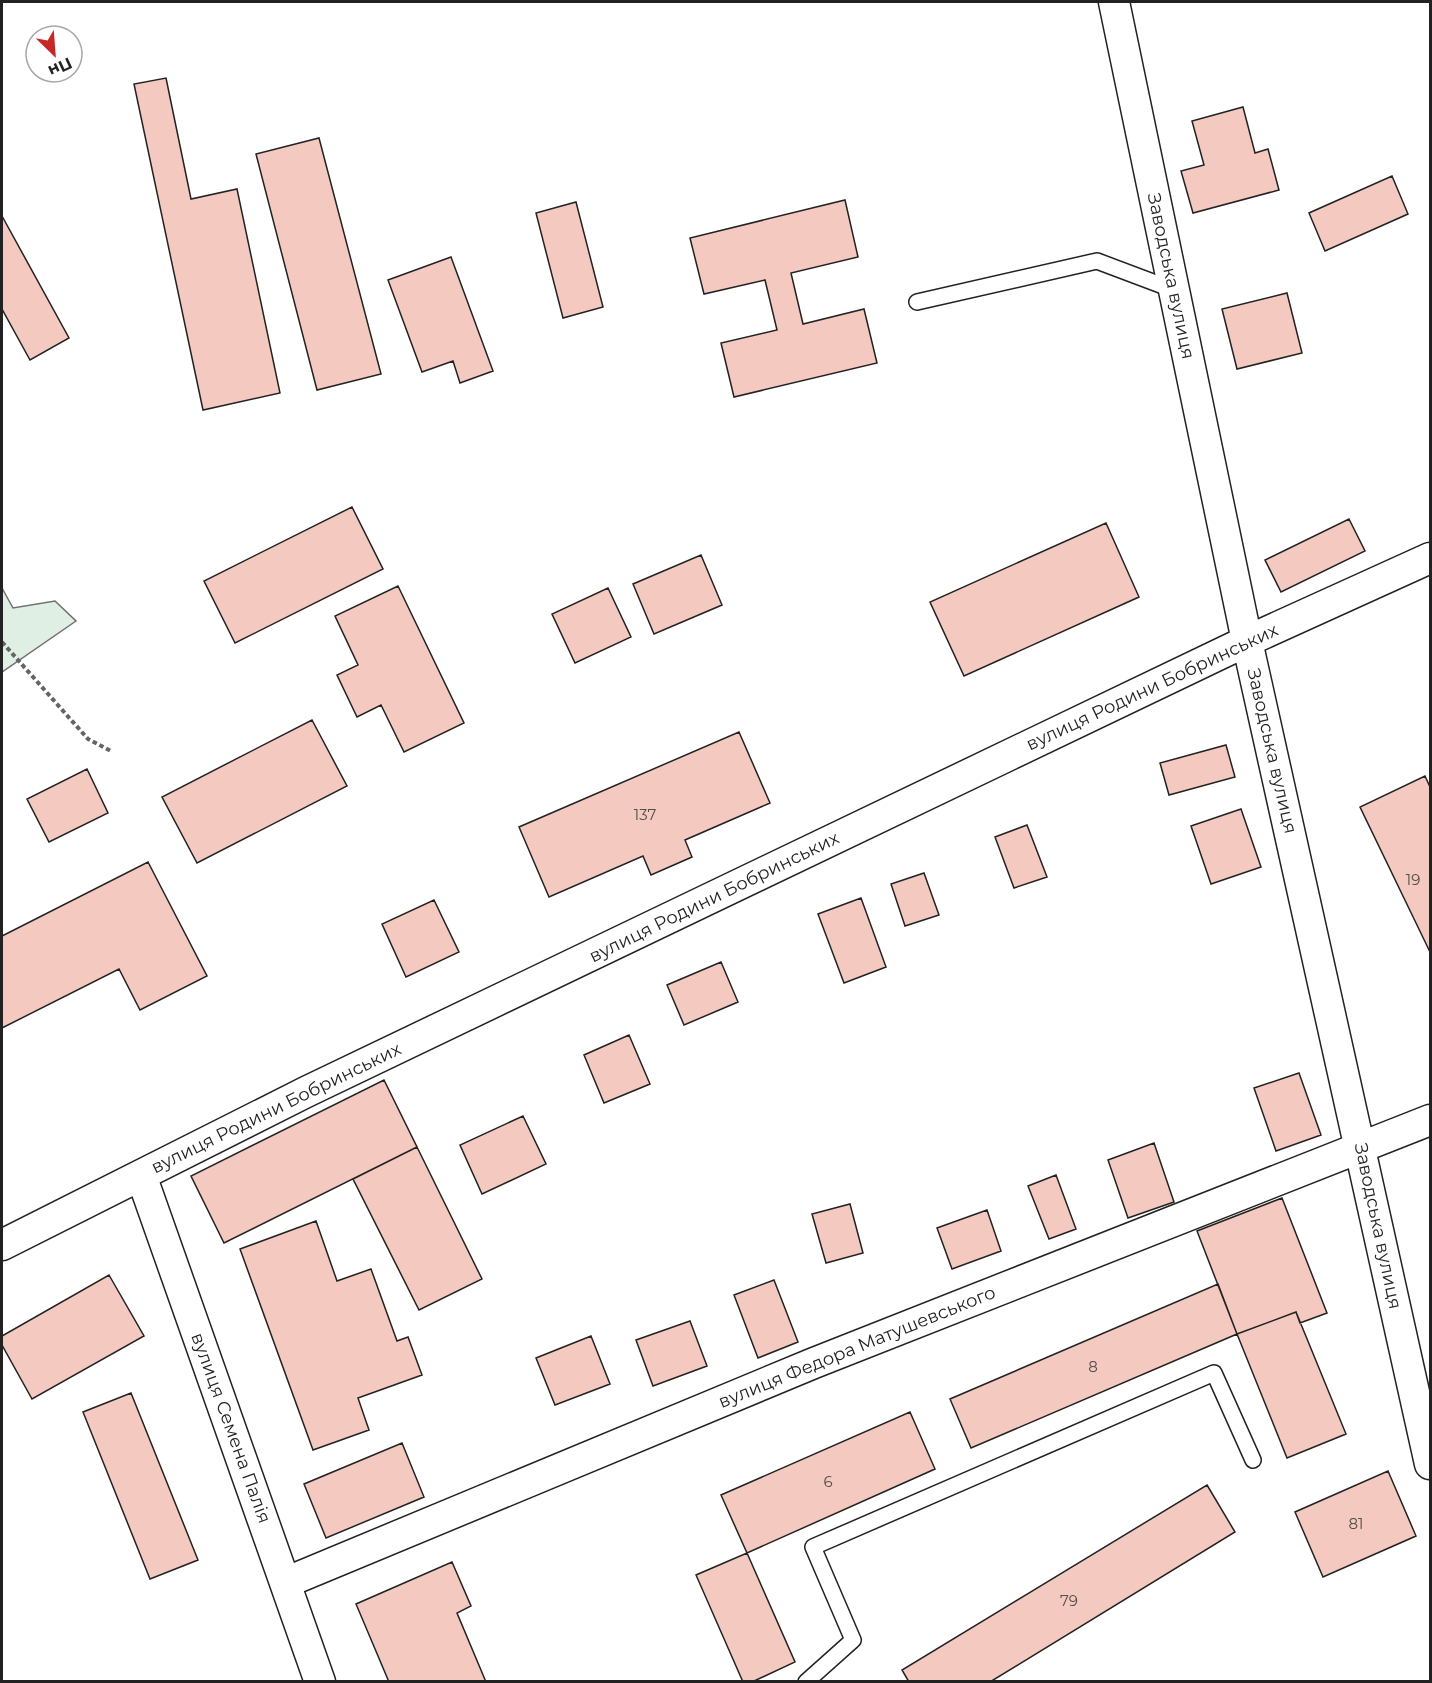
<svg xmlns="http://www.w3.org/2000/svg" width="1432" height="1683" font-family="Montserrat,sans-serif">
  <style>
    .green { fill: #e0efe3; stroke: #6f6f6f; stroke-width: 1.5 }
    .building { fill: #f3c9c0; stroke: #222; stroke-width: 1.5 }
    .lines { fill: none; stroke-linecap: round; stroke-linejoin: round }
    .lane-casing { stroke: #222; stroke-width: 18 }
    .street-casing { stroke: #222; stroke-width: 33 }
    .path { stroke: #646464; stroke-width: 4; stroke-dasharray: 4.5 3; stroke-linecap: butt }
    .lane { stroke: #fff; stroke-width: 15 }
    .street { stroke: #fff; stroke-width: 30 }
    .labels { text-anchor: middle; stroke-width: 4.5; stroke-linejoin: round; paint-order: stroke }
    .number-label { font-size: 15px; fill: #564c4a }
    .street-label { font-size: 18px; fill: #222; stroke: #fff }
  </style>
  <rect width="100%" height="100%" fill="#fff"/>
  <!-- green -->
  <path class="green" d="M2,588L13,608L55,601L76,621L2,672Z"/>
  <!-- building -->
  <path class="building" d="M166,78L191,199L237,189L280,393L203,410L134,84Z
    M1243,107L1255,153L1268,149L1279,190L1193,213L1181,171L1204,165L1192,121Z
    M319,138L381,374L317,390L256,154Z
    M1392,176L1408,214L1325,251L1309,213Z
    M845,200L858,257L791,273L803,324L864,309L877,363L734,397L721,343L777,330L765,280L704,294L690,238Z
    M576,202L603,307L563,318L536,213Z
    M2,216L69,338L30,360L2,309Z
    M451,257L493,371L460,383L453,361L422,372L388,280Z
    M1287,293L1302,353L1237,369L1222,309Z
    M352,507L383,569L235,643L204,581Z
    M1349,519L1365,551L1281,592L1265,560Z
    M1106,523L1139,597L964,676L930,602Z
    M701,555L722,605L654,634L633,584Z
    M398,586L464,723L404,752L381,705L357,717L337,675L358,665L335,616Z
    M608,588L631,637L575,663L552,614Z
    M312,720L347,786L197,863L162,797Z
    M739,732L770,803L685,840L692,857L651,875L643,856L549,897L519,827Z
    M1226,745L1235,777L1169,795L1160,763Z
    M87,769L108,813L49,842L27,799Z
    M1425,776L1430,787V952L1360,807Z
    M1241,809L1261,867L1211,884L1191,826Z
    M1027,825L1047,877L1014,888L995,837Z
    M148,862L207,976L140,1010L119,969L2,1028V936Z
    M924,873L939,915L905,926L891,884Z
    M861,898L886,967L844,983L818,914Z
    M434,900L459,952L406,977L382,924Z
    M721,962L738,1002L684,1025L667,985Z
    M629,1035L650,1084L604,1103L584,1055Z
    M1299,1073L1321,1135L1276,1151L1254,1088Z
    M384,1080L417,1147L224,1243L191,1176Z
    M523,1116L546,1164L482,1194L460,1145Z
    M1154,1143L1174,1202L1128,1218L1108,1160Z
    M417,1147L482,1279L419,1310L353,1179Z
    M1056,1175L1076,1229L1049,1239L1028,1186Z
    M1282,1198L1327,1313L1300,1323L1296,1312L1237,1334L1197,1231Z
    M850,1204L863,1253L826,1263L812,1214Z
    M987,1210L1001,1251L952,1269L937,1228Z
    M316,1221L337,1281L371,1269L397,1341L408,1337L422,1375L358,1398L369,1430L313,1450L240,1249Z
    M109,1275L144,1336L32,1399L2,1345V1336Z
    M774,1280L798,1342L758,1358L734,1295Z
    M1218,1284L1237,1334L971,1448L950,1399Z
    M1296,1312L1346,1434L1287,1458L1237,1334Z
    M690,1321L707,1366L653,1386L636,1340Z
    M591,1336L610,1384L555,1405L536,1358Z
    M131,1393L198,1560L150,1579L83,1412Z
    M910,1412L935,1469L747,1553L721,1495Z
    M402,1443L424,1497L326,1538L304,1484Z
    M1388,1471L1416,1536L1323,1577L1295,1512Z
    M1207,1485L1235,1532L990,1682H909L902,1670Z
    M747,1553L795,1662L752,1682H743L696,1575Z
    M452,1562L471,1606L457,1613L486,1682H389L356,1604Z"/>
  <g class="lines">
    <!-- lane casing -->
    <g class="lane-casing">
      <path id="lane" d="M917,302L1097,261L1174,290
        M806,1682L853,1640L813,1547L1214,1373L1253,1460"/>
    </g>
    <!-- street casing -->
    <g class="street-casing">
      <path id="street" d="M1114,2L1247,641L1430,1464
        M141,1175L320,1682
        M2,1245L306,1092L1247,641L1430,558
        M287,1582L814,1363L1430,1120"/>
    </g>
    <!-- path -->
    <path class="path" d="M2,642L88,739L111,751"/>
    <!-- lane -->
    <use href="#lane" class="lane"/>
    <!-- street -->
    <use href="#street" class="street"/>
  </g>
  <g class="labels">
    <!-- number labels -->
    <g class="number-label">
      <text x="645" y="820">137</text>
      <text x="1413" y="885">19</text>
      <text x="1093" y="1372">8</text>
      <text x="828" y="1487">6</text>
      <text x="1356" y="1529">81</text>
      <text x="1069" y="1606">79</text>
    </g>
    <!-- street labels -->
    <g class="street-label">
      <text transform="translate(1171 276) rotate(78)" y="6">Заводська вулиця</text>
      <text transform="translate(1152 687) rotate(-25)" y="6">вулиця Родини Бобринських</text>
      <text transform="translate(1272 751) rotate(77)" y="6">Заводська вулиця</text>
      <text transform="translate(714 897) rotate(-26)" y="6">вулиця Родини Бобринських</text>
      <text transform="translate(276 1108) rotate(-26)" y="6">вулиця Родини Бобринських</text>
      <text transform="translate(1378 1226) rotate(78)" y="6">Заводська вулиця</text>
      <text transform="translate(857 1347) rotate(-22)" y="6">вулиця Федора Матушевського</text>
      <text transform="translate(231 1428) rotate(70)" y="6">вулиця Семена Палія</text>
    </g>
  </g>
  <!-- border -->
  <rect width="1432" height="1683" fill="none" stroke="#222222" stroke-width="6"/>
  <!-- north arrow -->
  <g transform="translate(54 54) rotate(155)"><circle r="28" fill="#ffffff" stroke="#a7a7a7" stroke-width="1.5"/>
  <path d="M0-4.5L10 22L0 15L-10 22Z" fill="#c62828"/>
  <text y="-9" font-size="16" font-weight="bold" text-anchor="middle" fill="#222222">Пн</text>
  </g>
</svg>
